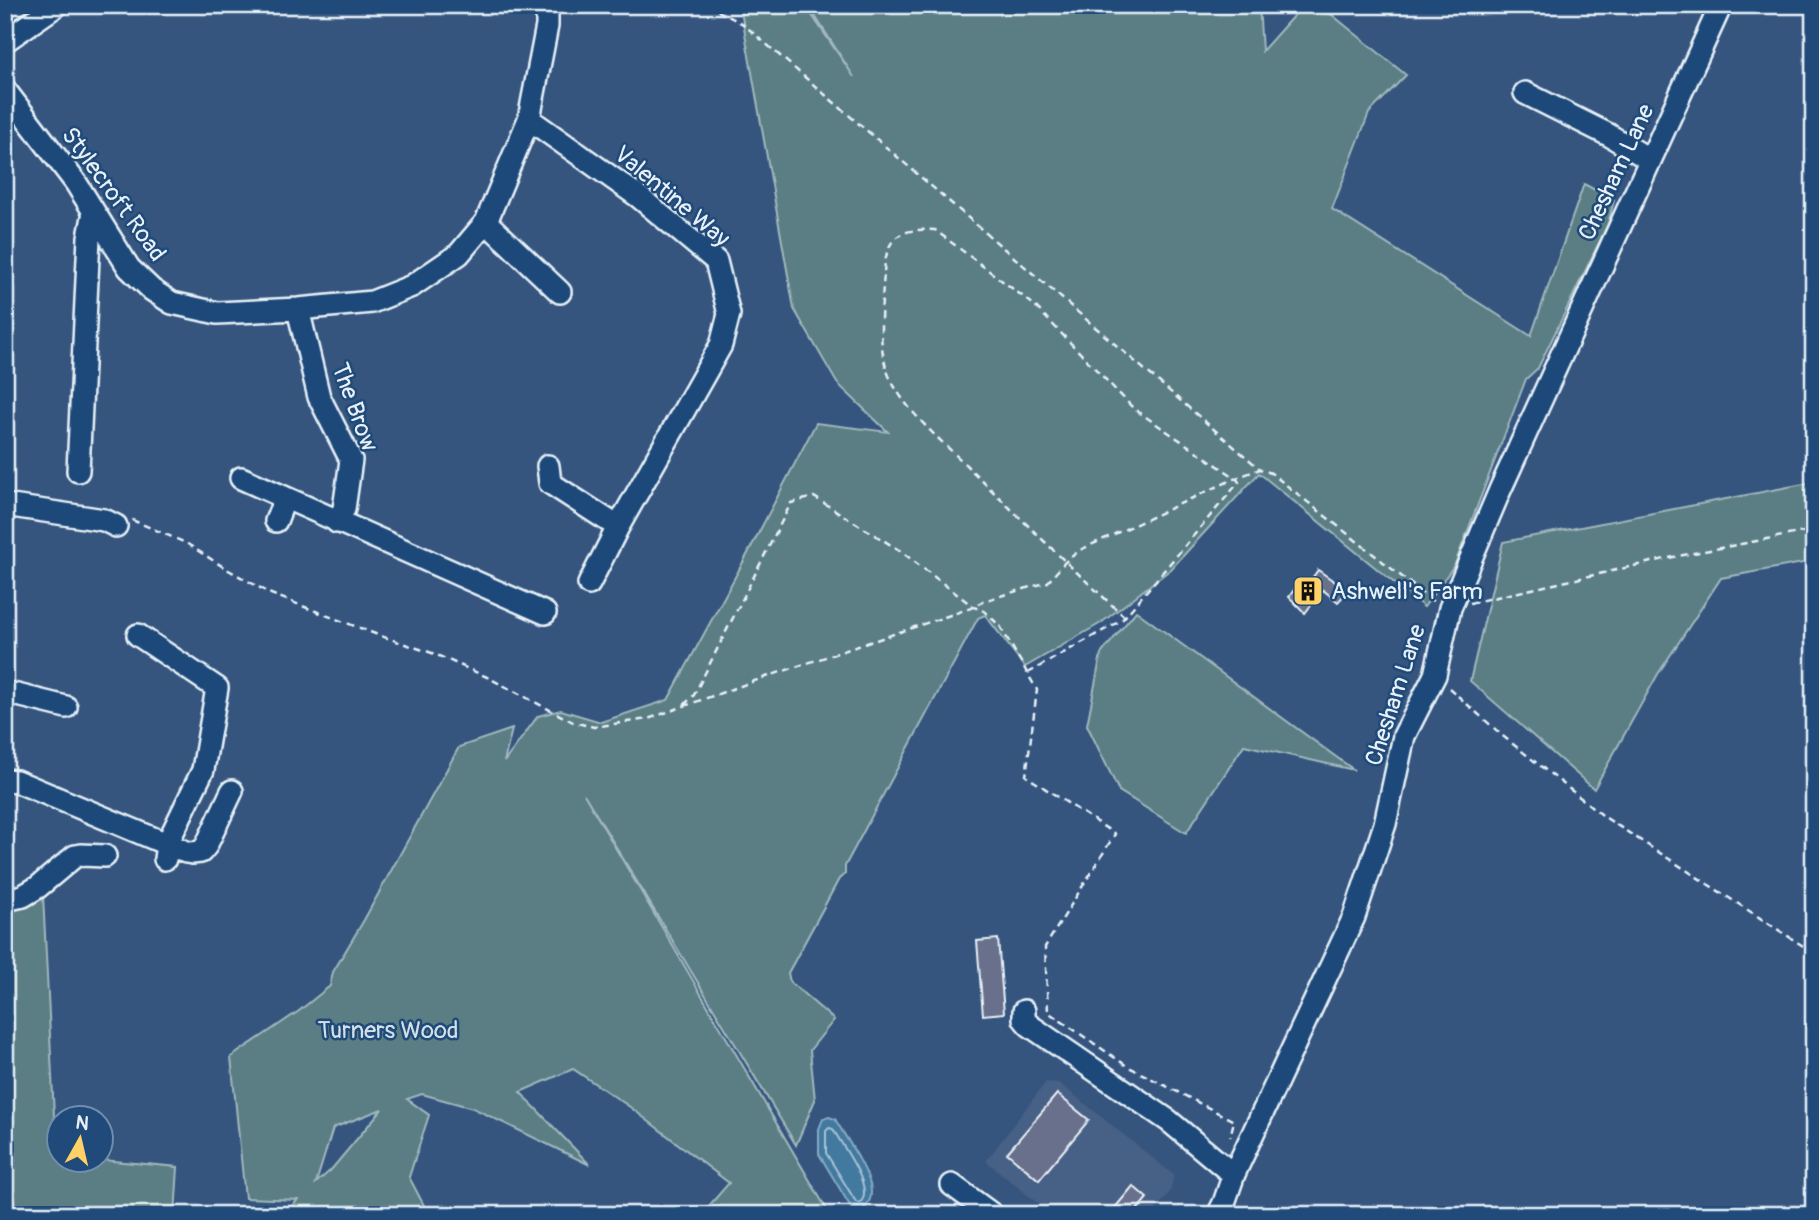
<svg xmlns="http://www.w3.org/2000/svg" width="1819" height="1220" font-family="Pangolin,sans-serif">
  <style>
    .built { fill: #476085 }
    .green { fill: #5a7e83; stroke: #a1b8be; stroke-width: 2; fill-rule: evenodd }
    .water { fill: #43799f; stroke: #85a9c3; stroke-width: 2 }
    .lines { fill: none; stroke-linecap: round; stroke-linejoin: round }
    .shore { stroke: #a6c1d4; stroke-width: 2 }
    .building { fill: #686f8b; stroke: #e8f1f8; stroke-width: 2 }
    .minor-casing { stroke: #e8f1f8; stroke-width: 26 }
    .path { stroke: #e8f1f8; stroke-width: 2.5; stroke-dasharray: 7 5; stroke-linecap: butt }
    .minor { stroke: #1f4a7a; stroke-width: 21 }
    .labels { text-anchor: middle; stroke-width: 5; stroke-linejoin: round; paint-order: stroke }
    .street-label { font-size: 24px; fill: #e8f1f8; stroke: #1f4a7a }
    .poi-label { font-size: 24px; fill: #e8f1f8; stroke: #1f4a7a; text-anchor: start }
    .park-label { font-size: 24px; fill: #d3e0e6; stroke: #1f4a7a }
  </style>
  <rect width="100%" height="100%" fill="#35557f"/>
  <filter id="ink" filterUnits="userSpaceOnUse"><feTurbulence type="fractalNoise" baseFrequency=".0143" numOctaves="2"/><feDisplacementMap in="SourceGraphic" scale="14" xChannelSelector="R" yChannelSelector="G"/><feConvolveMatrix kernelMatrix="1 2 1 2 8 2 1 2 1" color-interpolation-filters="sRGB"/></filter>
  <g filter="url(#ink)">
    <!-- built -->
    <path class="built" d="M1046,1082L1059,1083L1174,1175L1170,1192L1152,1215H1052L986,1161Z"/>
    <!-- green -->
    <path class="green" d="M740,5H805L854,77L808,5H1259L1262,51L1295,14V5H1320L1406,75L1369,113L1332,209L1531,336L1584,184L1614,200L1608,224L1538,368L1526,379L1455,564L1424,607L1259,473L1171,569L1101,623L1025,667L985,615L978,618L845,866V874L839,879L788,973L790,982L834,1020L810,1050L815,1100L796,1145L584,794L830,1215H701L729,1183L630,1107L573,1069L520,1092L590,1165L473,1108L422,1094L407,1099L429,1115L409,1177L429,1215H282L298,1200L245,1198L231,1057L299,1011L330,986L333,972L364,920L459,747L512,729L504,762L538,716L561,710L601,722L668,700L747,555L816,423L888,432L837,383L794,309ZM382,1109L331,1170L316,1183L333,1128Z
      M1814,482V561L1721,578L1658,674L1594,789L1470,681L1503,542Z
      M1136,611L1354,770L1244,745L1186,833L1119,791L1087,725L1101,654Z
      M5,888L43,895L56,1156L59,1157L60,1160H102L178,1167L175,1215H5Z"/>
    <!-- water -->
    <path class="water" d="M829,1117L835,1119C844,1135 871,1173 871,1191C872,1199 868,1205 862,1211L852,1209L819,1154V1129L823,1119Z"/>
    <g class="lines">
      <!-- shore -->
      <path class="shore" d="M829,1128L833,1129C842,1145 864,1175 864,1192C864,1198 863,1199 860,1203L856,1202L826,1153V1131Z"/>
    </g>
    <!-- building -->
    <path class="building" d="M1318,570L1348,591L1338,602L1323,590L1305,613L1289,597L1296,587L1303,591Z
      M998,939L1004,1013L983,1015L977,941Z
      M1057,1094L1089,1120L1039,1180L1007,1153Z
      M1133,1186L1147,1198L1133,1215H1109Z"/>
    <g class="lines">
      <!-- minor casing -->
      <g class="minor-casing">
        <path id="minor" d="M5,41L57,5
          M5,90L76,183L129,268L152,290L172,303L217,313L298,309L372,302L412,286L459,254L486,222L529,119L547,26V5
          M1525,93L1609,135L1650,160
          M529,119L639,197L716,261L729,314L721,345L618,527L589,584
          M486,222L560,292
          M298,309L319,397L351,460L344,509L337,522
          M548,466L550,483L618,527
          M78,471L89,237L94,212
          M241,478L545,613
          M5,505L104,520L116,526
          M276,521L285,498
          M138,635L217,688L203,770L167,844L165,859
          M5,692L66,707
          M5,780L16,781L186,852L192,853L201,852L206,846L232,791
          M5,900L23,896L38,887L75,856L81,855L105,856
          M1024,1011V1019L1029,1025L1169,1121L1224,1167L1234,1174
          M952,1185L993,1215
          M1218,1215L1224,1203L1234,1174L1354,917L1385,824L1404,736L1435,675L1450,608L1500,490L1721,5"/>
      </g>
      <!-- path -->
      <path class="path" d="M707,5L743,24L1260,469
        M132,520L186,543L225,568L271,594L378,635L432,653L487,677L573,722L594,727L648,719L760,679L974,607L983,601L1048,582L1065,562L1080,550L1236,478L1260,469L1271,473L1435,603
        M1470,603L1678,556L1814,530
        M1125,617C1071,568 1019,517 967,466C940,439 907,413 890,378C876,348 882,304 884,273C886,236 900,228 935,230L1034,305L1134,409L1236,478
        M1028,673L1122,620L1239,482L1236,478
        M1449,688L1504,737L1606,818L1814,953
        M684,705L694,695L791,503L814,497L899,550L974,607L984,611L1000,626L1037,690L1026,776L1115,834L1045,947L1048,1012L1127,1066L1234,1121L1230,1137"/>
      <!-- minor -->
      <use href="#minor" class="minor"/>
    </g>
  </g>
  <!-- icons -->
  <defs>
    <g id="building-square" transform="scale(1.575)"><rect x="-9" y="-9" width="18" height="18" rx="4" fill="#ffd166" stroke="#1f4a7a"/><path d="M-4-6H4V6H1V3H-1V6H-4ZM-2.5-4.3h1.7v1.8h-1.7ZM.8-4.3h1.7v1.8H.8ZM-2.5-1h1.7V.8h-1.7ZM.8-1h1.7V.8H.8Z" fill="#111"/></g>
  </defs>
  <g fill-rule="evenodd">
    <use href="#building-square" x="1308" y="591"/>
  </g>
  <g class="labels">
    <!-- street labels -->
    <g class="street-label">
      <text transform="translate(1616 172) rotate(-65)" y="8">Chesham Lane</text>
      <text transform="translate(114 194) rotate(54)" y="8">Stylecroft Road</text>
      <text transform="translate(672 196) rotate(40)" y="8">Valentine Way</text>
      <text transform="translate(355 407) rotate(70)" y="8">The Brow</text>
      <text transform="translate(1395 695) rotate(-72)" y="8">Chesham Lane</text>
    </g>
    <!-- poi labels -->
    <g class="poi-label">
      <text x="1331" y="599">Ashwell's Farm</text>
    </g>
    <!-- park labels -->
    <g class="park-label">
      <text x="388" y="1038">Turners Wood</text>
    </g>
  </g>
  <!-- margin -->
  <rect width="1819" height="1220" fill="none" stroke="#1f4a7a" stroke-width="28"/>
  <rect x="14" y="14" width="1791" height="1192" fill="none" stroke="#e8f1f8" stroke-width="2.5" filter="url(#ink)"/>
  <!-- north arrow -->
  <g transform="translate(80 1139) rotate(8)"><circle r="33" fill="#1f4a7a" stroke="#6f8dac" stroke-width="2"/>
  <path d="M0-5L12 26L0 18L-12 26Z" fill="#ffd166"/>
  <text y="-10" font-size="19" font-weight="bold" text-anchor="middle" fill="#e8f1f8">N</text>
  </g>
</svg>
